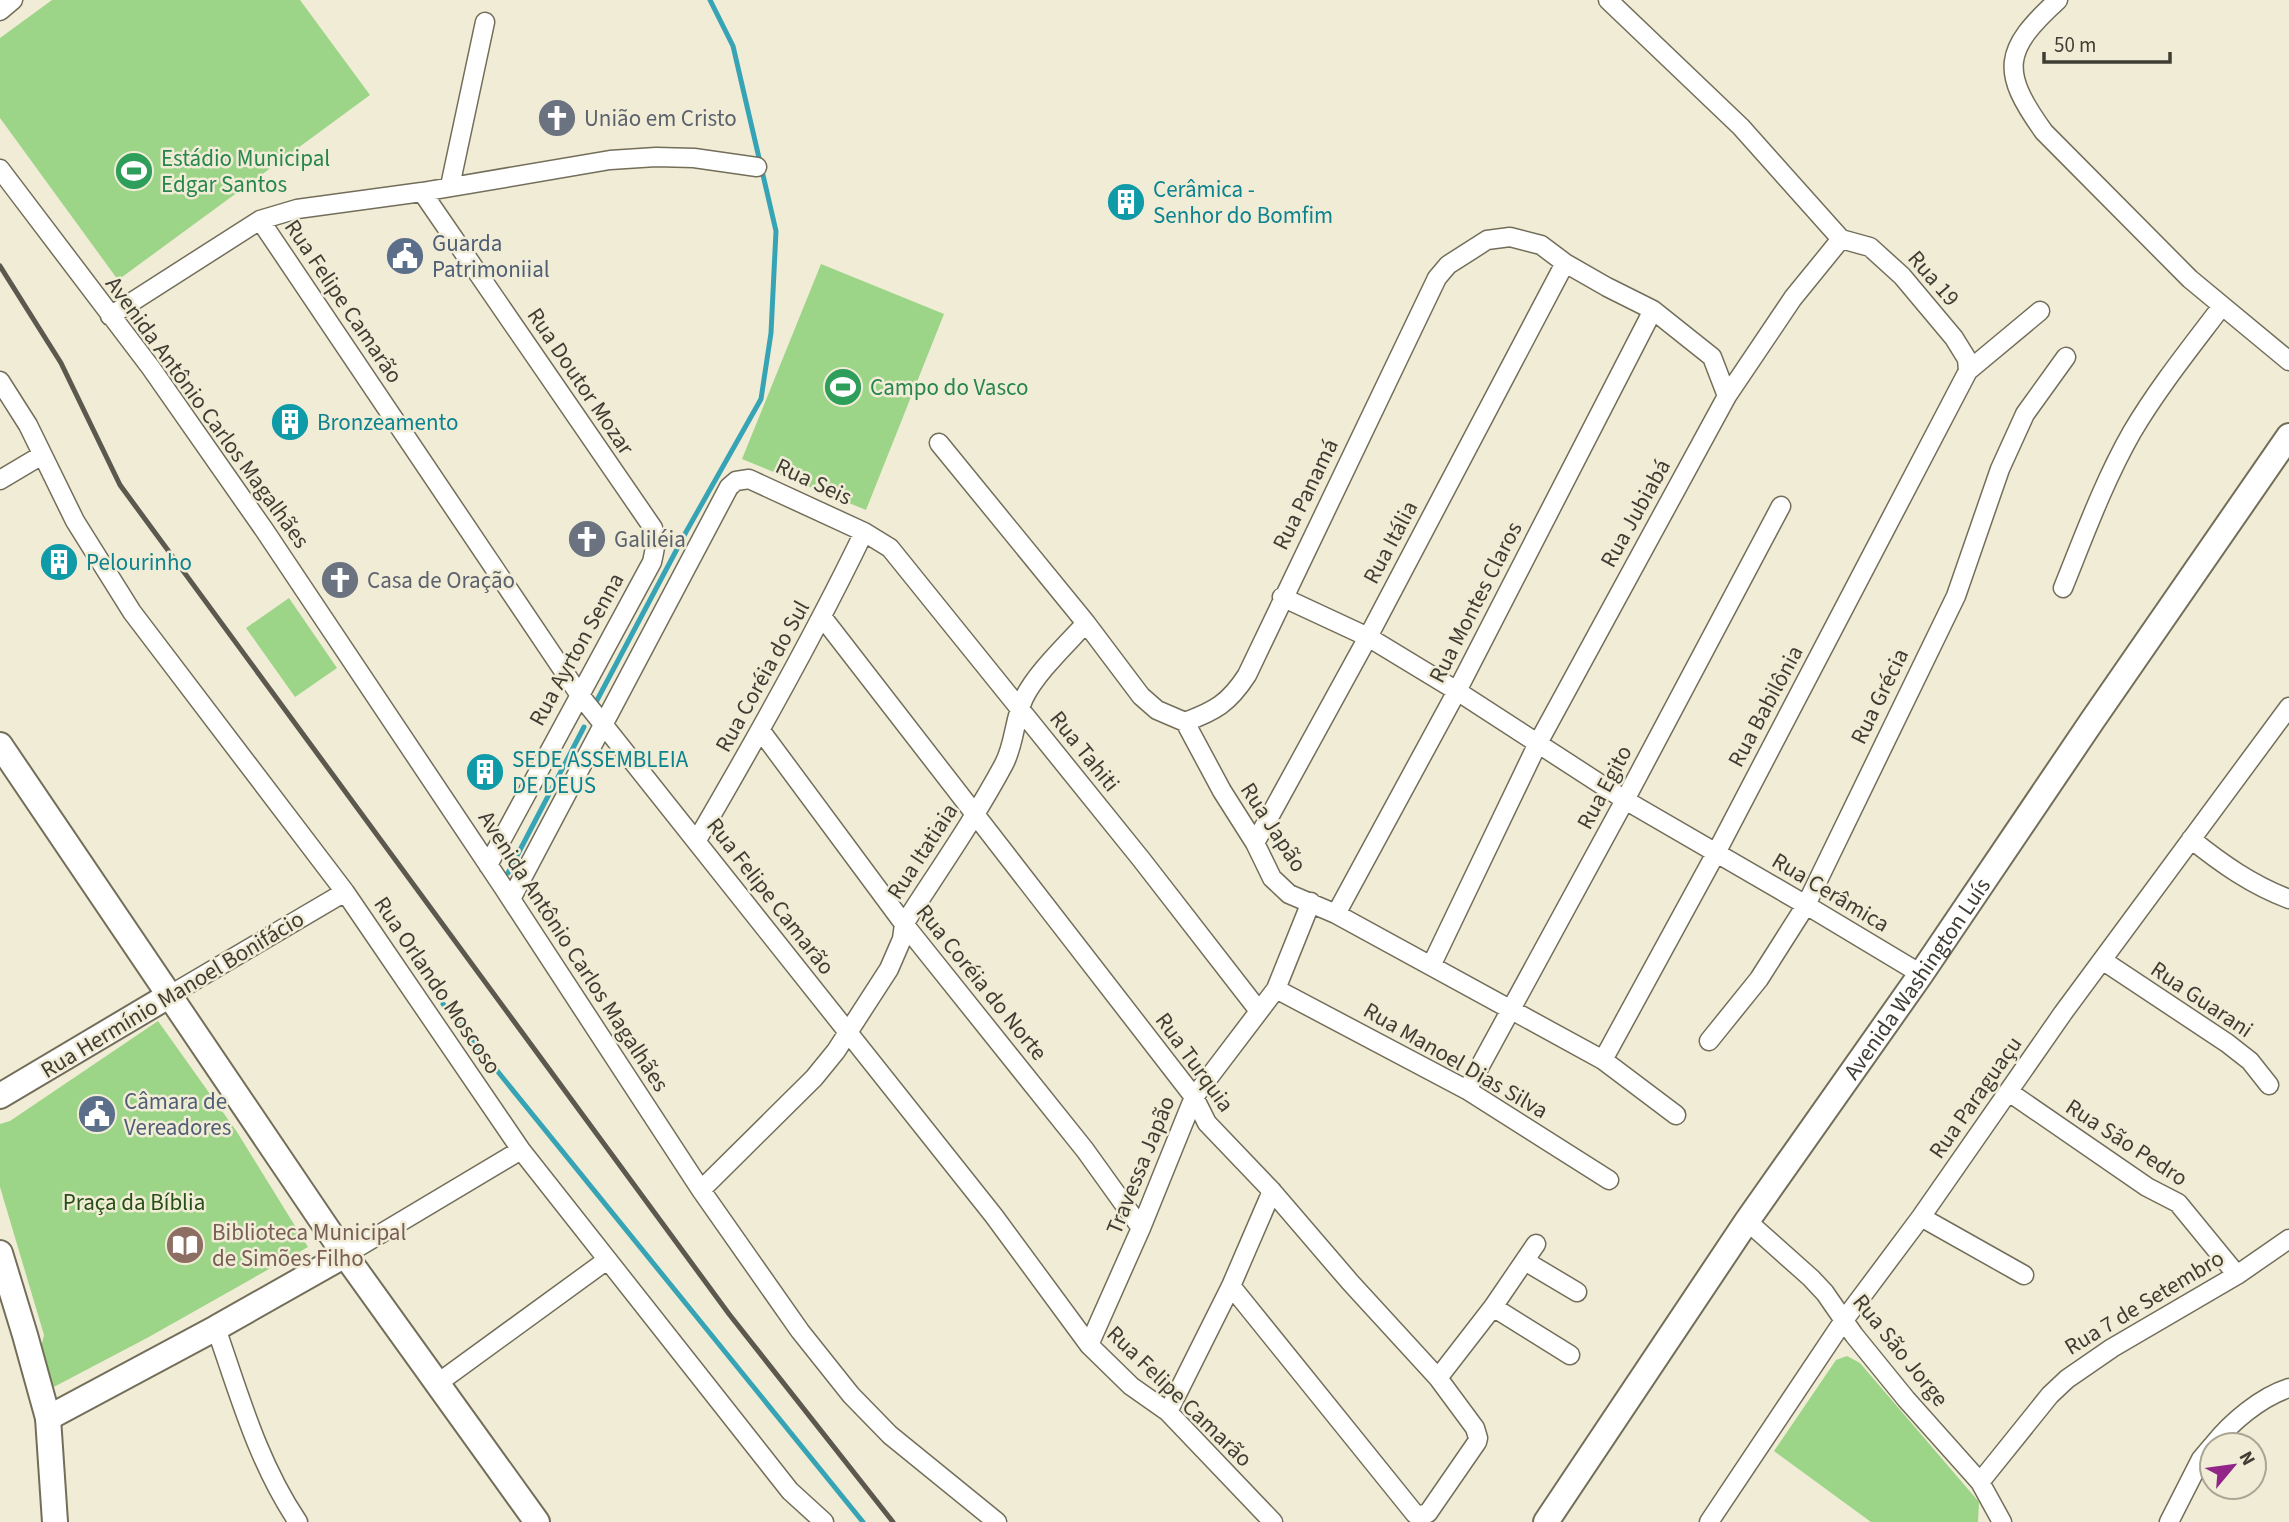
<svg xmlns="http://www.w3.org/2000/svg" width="2289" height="1522" font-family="'Source Sans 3',sans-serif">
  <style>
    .green { fill: #9cd587 }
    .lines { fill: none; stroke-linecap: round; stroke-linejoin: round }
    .stream { stroke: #37a4b6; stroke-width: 5 }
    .street-casing { stroke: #736e5a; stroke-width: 21 }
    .secondary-casing { stroke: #736e5a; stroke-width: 28 }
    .street { stroke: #fff; stroke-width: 18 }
    .secondary { stroke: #fff; stroke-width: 24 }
    .rail { stroke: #5b594e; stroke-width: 5 }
    .labels { text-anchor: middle; stroke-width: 5; stroke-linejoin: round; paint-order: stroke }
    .worship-label { font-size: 23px; fill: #5b616d; stroke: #f1ecd6; text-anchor: start }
    .leisure-label { font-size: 23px; fill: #27864d; stroke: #f1ecd6; text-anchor: start }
    .culture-label { font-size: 23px; fill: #0d838f; stroke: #f1ecd6; text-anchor: start }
    .service-label { font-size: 23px; fill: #4e5e75; stroke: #f1ecd6; text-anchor: start }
    .street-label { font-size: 23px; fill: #3f3d34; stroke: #f1ecd6 }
    .park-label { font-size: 23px; fill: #274e16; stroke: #f1ecd6 }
    .education-label { font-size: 23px; fill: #785e54; stroke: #f1ecd6; text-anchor: start }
  </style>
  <rect width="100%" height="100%" fill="#f1ecd6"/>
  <!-- green -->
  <path class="green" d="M52,0H300L370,95L118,280L0,118V38Z
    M821,264L944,314L866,510L742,459Z
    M289,598L337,668L295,697L246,628Z
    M158,1021L237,1132L308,1247L147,1338L48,1390L37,1364L44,1335L0,1187V1124L10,1121Z
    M1847,1356L1860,1363L1979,1502L1978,1522H1871L1774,1451L1836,1360Z"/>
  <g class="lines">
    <!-- stream -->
    <path class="stream" d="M595,704L686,532L761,399L771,333L776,231L733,46L710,0
      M508,873L584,727
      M443,1004L863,1522"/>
    <!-- street casing -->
    <g class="street-casing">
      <path id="street" d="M1608,0L1741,127L1841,239
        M2058,0C2003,50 2000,71 2044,132L2190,279L2289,361
        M0,11L13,0
        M0,169L151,368L265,531L503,887L701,1190L800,1331L851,1395L890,1435L997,1522
        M450,186L485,22
        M422,192L653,528C657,541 655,549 652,562L488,865
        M260,220L579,694L994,1216L1089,1345L1131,1386L1168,1412L1273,1522
        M1841,239L1870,247L1902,276L1954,338L1967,359L1968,371
        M110,316L260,220L297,209L422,192L610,160L656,157L694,158L757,167
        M0,381L28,425L75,521L132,612L345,892L521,1150L790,1491L824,1522
        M939,443L1086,623L1141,696L1157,710L1185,722L1222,791L1255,843L1272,878L1289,894L1336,914L1603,1060L1676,1115
        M0,480L42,455
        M2063,588C2084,536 2104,481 2132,432C2158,388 2191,347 2222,306
        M1282,597L1368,637L1457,691L1625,800L1806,905L1921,974
        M823,618L1194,1097L1207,1123L1272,1191L1350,1282L1438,1378L1475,1428L1478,1438L1477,1442L1428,1513L1421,1515L1415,1514L1231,1286
        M1185,722C1215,711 1229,703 1247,675L1437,278L1448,265L1487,240L1510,237L1541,245L1565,263L1607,287L1653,310L1712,357L1727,396
        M761,731L904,924L1085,1150L1141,1228
        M2191,839C2222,864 2252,885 2289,899
        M697,840C756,739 813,638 864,532
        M1255,843L1368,637L1565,263
        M511,899L729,487L736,481L749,479L864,532L890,548L1141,859L1259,1011
        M1336,914L1457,691L1653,310
        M2102,960L2227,1043L2250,1061L2269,1085
        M1431,966L1538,743L1727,396L1793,298L1841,239
        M1276,989L1467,1090L1609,1180
        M170,995L345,892
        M1709,1041L1759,979L1806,905L1956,596L2000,469L2025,414L2066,357
        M1603,1060L1716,853L1968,371L2040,311
        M1467,1090L1625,800L1781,506
        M2009,1092L2147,1187L2178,1203L2237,1275
        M701,1190L814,1078L836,1051L889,969L902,939L904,924C938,871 974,820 1004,764C1015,743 1014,719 1024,698C1036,673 1067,644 1086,623
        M1921,1217L2024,1275
        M1747,1221L1811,1278L1825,1293L1854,1335L1906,1399L1980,1482L2002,1522
        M345,1255L521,1150
        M1525,1261L1577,1292
        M1493,1307L1570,1355
        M216,1328C239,1394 258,1463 298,1522
        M1089,1345L1141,1228L1194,1097L1276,989L1311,902
        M1438,1378L1493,1307L1536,1244
        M438,1383L607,1260
        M1168,1412L1231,1286L1272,1191
        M2213,1445C2231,1422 2261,1397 2289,1388
        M1980,1482L2050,1395L2067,1379L2112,1348L2237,1275L2289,1239
        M1709,1522L1844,1320L1921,1217L2063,1013L2289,707
        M2169,1522L2201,1459L2212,1446"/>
    </g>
    <!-- secondary casing -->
    <g class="secondary-casing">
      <g id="secondary">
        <path d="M0,745L345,1255L537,1522"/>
        <path d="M0,1096L170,995"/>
        <path d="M0,1253L25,1335L48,1418L55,1522"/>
        <path d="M48,1418L216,1328L345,1255"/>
        <path id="s1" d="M1546,1522L1747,1221L1921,974L2092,721L2289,436"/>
      </g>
    </g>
    <!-- street -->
    <use href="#street" class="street"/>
    <!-- secondary -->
    <use href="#secondary" class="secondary"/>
    <!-- rail -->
    <path class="rail" d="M0,266L61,363L120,485L729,1314L893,1522"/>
  </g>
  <!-- icons -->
  <defs>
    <g id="church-disc" transform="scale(2.0125)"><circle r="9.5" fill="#6b7280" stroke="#f1ecd6"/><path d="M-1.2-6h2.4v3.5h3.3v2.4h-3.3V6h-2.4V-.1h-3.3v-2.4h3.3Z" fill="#fff"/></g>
    <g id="stadium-disc" transform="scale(2.0125)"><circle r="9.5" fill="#2e9e5b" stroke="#f1ecd6"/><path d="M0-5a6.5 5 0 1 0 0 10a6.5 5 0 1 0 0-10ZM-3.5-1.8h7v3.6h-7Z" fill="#fff"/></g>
    <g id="building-disc" transform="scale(2.0125)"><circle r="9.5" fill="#0f9aa8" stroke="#f1ecd6"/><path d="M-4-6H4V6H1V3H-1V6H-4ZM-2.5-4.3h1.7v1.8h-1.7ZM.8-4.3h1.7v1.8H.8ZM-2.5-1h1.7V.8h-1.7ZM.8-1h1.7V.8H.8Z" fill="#fff"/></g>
    <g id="civic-disc" transform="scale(2.0125)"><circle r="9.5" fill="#5c6f8a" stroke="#f1ecd6"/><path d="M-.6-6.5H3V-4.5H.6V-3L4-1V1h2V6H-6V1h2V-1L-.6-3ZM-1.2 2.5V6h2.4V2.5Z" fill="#fff"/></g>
    <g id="library-disc" transform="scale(2.0125)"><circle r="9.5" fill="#8d6e63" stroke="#f1ecd6"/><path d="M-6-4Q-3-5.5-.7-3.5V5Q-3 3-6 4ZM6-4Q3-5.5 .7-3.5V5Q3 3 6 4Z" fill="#fff"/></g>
  </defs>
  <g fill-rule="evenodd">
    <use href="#church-disc" x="557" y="118"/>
    <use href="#stadium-disc" x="134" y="171"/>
    <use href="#building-disc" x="1126" y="202"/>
    <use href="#civic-disc" x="405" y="256"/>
    <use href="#stadium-disc" x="843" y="387"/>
    <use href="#building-disc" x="290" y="422"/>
    <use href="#church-disc" x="587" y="539"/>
    <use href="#building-disc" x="59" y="562"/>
    <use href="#church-disc" x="340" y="580"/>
    <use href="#building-disc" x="485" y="772"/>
    <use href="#civic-disc" x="97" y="1114"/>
    <use href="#library-disc" x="185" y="1245"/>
  </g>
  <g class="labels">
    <!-- worship labels -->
    <g class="worship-label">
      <text x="584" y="126">União em Cristo</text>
      <text x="614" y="547">Galiléia</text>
      <text x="367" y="588">Casa de Oração</text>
    </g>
    <!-- leisure labels -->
    <g class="leisure-label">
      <text x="161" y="166">Estádio Municipal<tspan x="161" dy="26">Edgar Santos</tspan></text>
      <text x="870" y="395">Campo do Vasco</text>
    </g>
    <!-- culture labels -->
    <g class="culture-label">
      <text x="1153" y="197">Cerâmica -<tspan x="1153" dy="26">Senhor do Bomfim</tspan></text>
      <text x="317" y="430">Bronzeamento</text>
      <text x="86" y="570">Pelourinho</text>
      <text x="512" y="767">SEDE ASSEMBLEIA<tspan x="512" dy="26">DE DEUS</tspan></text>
    </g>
    <!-- service labels -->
    <g class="service-label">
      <text x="432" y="251">Guarda<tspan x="432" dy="26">Patrimoniial</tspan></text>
      <text x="124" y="1109">Câmara de<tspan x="124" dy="26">Vereadores</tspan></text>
    </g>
    <!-- street labels -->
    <g class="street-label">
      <text transform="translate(1934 278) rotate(49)" y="8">Rua 19</text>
      <text transform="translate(344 301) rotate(56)" y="8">Rua Felipe Camarão</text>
      <text transform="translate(581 381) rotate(56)" y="8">Rua Doutor Mozar</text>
      <text transform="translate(208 412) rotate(54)" y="8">Avenida Antônio Carlos Magalhães</text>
      <text transform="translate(814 481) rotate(25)" y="8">Rua Seis</text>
      <text transform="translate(1305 494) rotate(-64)" y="8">Rua Panamá</text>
      <text transform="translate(1635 513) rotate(-61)" y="8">Rua Jubiabá</text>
      <text transform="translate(1390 542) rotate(-62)" y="8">Rua Itália</text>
      <text transform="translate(1475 602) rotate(-63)" y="8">Rua Montes Claros</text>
      <text transform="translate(576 649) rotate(-61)" y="8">Rua Ayrton Senna</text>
      <text transform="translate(762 676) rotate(-61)" y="8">Rua Coréia do Sul</text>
      <text transform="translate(1879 696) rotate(-64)" y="8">Rua Grécia</text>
      <text transform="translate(1765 706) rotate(-62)" y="8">Rua Babilônia</text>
      <text transform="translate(1085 751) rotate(51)" y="8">Rua Tahiti</text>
      <text transform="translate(1604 787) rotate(-62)" y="8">Rua Egito</text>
      <text transform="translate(1274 827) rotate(57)" y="8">Rua Japão</text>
      <text transform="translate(922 851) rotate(-57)" y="8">Rua Itatiaia</text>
      <text transform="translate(1831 892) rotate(31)" y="8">Rua Cerâmica</text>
      <text transform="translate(771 896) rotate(52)" y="8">Rua Felipe Camarão</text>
      <text transform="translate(574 951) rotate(57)" y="8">Avenida Antônio Carlos Magalhães</text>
      <text dy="8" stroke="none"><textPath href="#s1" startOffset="658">Avenida Washington Luís</textPath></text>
      <text transform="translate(982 982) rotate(51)" y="8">Rua Coréia do Norte</text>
      <text transform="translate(438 985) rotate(56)" y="8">Rua Orlando Moscoso</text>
      <text transform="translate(172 994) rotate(-31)" y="8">Rua Hermínio Manoel Bonifácio</text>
      <text transform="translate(2202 999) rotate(34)" y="8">Rua Guarani</text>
      <text transform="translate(1456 1060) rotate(30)" y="8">Rua Manoel Dias Silva</text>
      <text transform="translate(1195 1062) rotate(54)" y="8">Rua Turquia</text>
      <text transform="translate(1975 1097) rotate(-55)" y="8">Rua Paraguaçu</text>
      <text transform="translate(2127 1142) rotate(33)" y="8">Rua São Pedro</text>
      <text transform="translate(1140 1165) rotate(-68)" y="8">Travessa Japão</text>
      <text transform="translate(2144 1302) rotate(-31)" y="8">Rua 7 de Setembro</text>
      <text transform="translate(1901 1350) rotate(51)" y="8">Rua São Jorge</text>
      <text transform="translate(1180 1396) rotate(44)" y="8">Rua Felipe Camarão</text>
    </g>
    <!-- park labels -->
    <g class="park-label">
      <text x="134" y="1210">Praça da Bíblia</text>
    </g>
    <!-- education labels -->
    <g class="education-label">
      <text x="212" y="1240">Biblioteca Municipal<tspan x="212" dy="26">de Simões Filho</tspan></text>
    </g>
  </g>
  <!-- north arrow -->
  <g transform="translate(2233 1466) rotate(61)"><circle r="33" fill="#f1ecd6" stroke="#aaa695" stroke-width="2"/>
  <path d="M0-5L12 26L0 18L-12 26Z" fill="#912588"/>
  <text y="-10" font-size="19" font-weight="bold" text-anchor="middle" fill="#3f3d34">N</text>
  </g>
  <!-- scale -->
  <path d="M2044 52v10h126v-10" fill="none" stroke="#3f3d34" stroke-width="3.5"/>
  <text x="2054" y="52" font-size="21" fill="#3f3d34" stroke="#f1ecd6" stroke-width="5" paint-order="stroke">50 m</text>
</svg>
